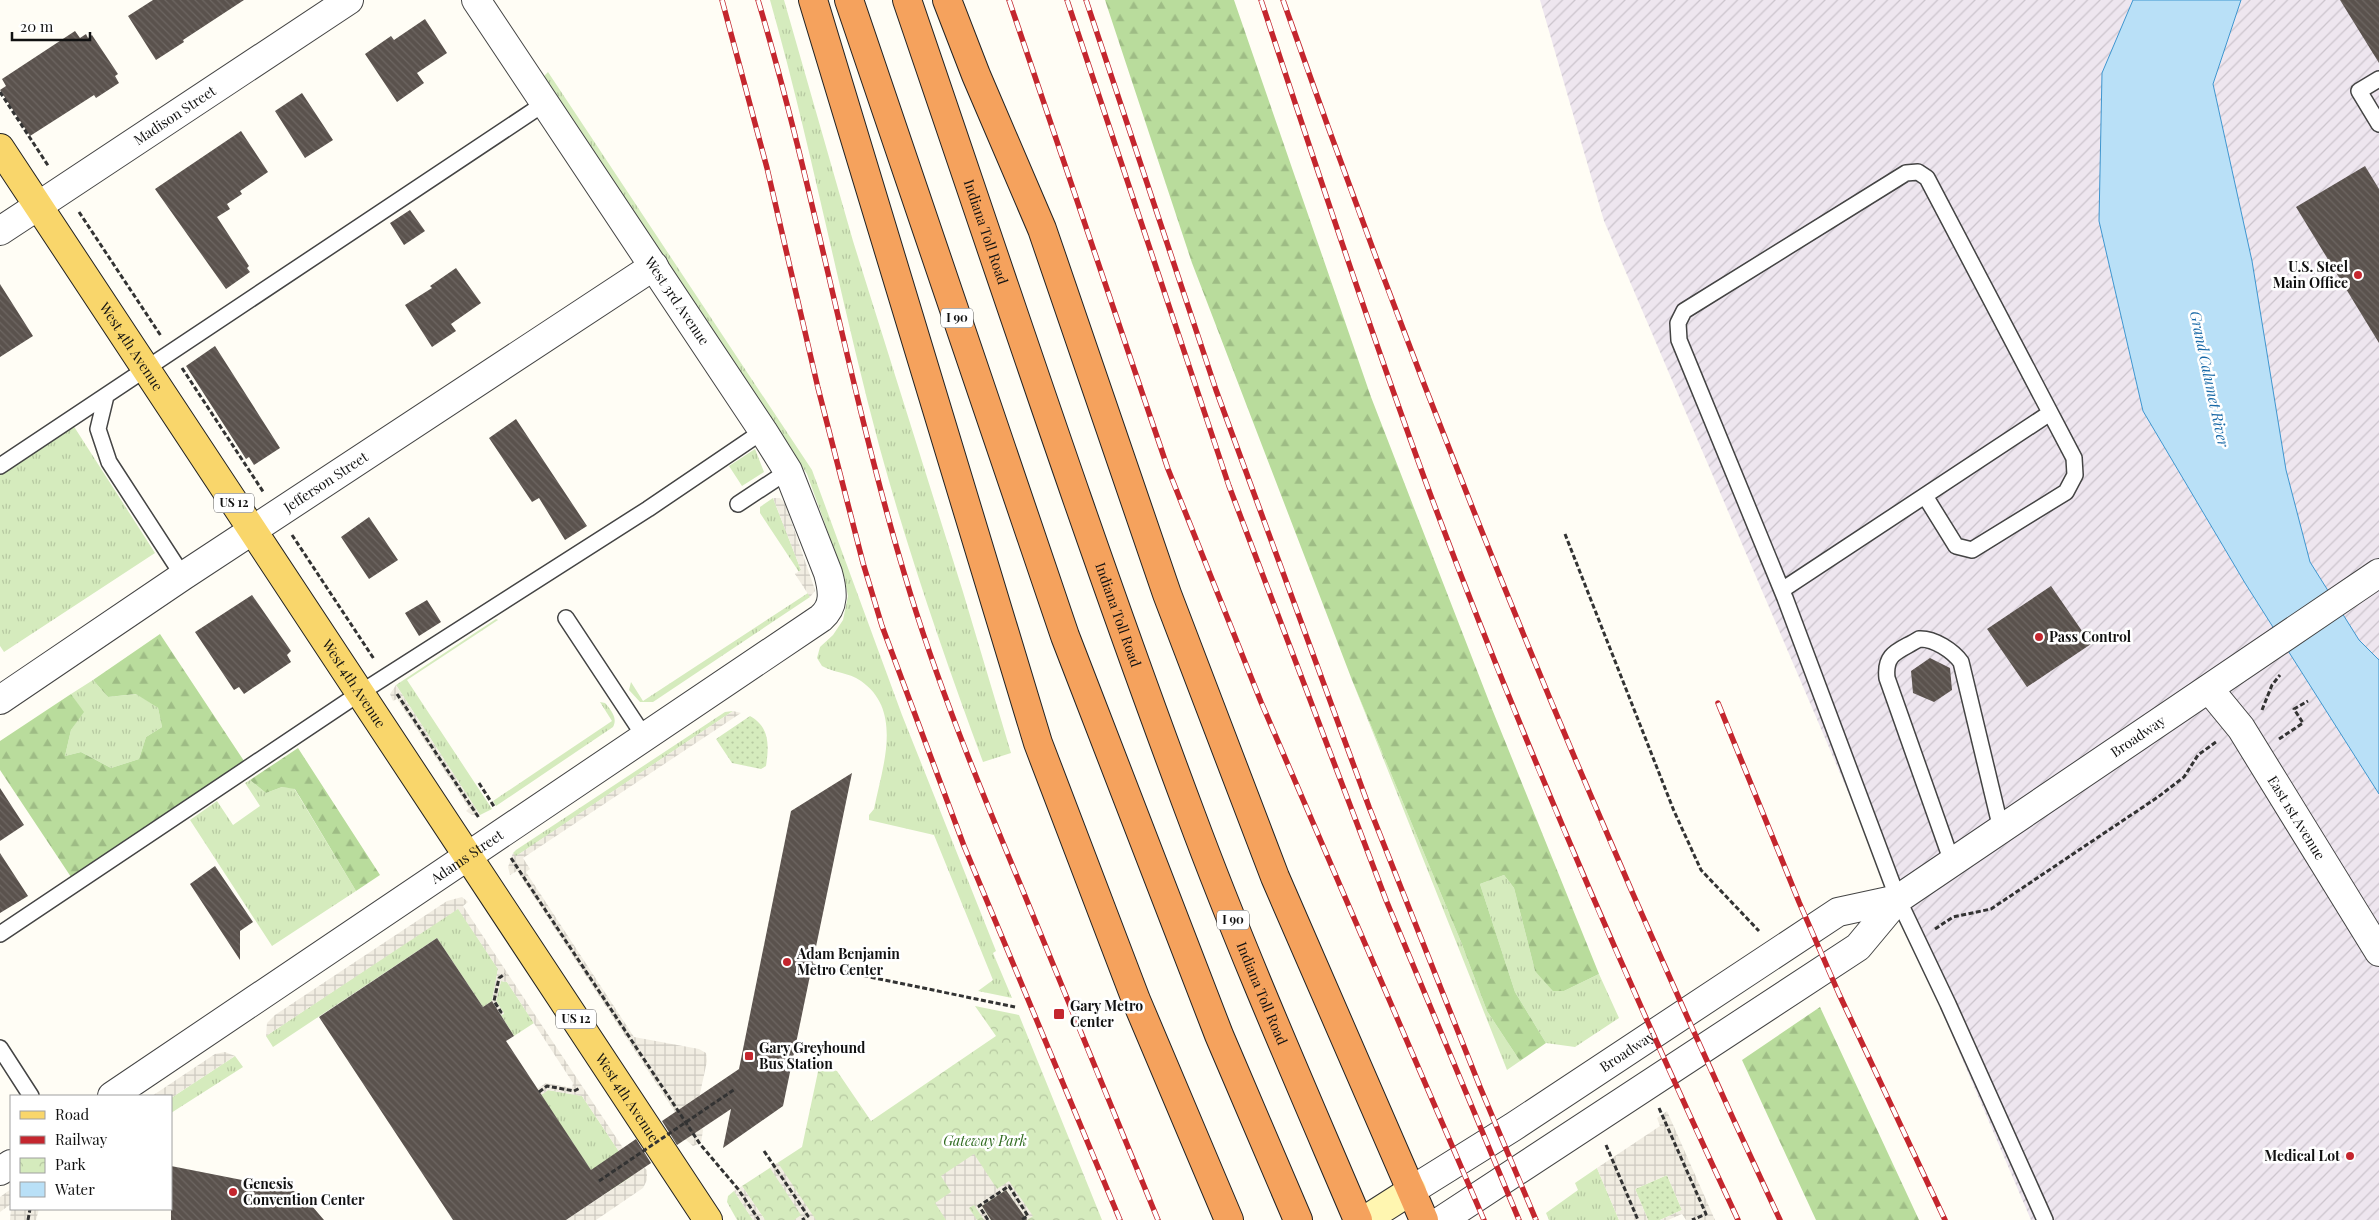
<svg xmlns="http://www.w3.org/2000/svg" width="2379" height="1220" font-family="'Playfair Display',serif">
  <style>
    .industrial { fill: url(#industrial-furrows) }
    .grass { fill: url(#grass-tufts) }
    .forest { fill: url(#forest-firs) }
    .park { fill: url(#park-crowns) }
    .garden { fill: url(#garden-dots) }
    .plaza { fill: url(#plaza-grid) }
    .water { fill: #b9e0f7; stroke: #3f96cf }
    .building { fill: url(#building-back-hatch) }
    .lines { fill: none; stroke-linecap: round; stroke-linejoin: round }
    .service-casing { stroke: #444; stroke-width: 18 }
    .minor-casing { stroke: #444; stroke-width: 30 }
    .tertiary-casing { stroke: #444; stroke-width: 30 }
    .secondary-casing { stroke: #333; stroke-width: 30 }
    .primary-casing { stroke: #222; stroke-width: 30 }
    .motorway-casing { stroke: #222; stroke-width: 30 }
    .path { stroke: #333; stroke-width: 3; stroke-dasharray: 5 2.5; stroke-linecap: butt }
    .service { stroke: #fff; stroke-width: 15 }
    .minor { stroke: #fff; stroke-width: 28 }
    .tertiary { stroke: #fff; stroke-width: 28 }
    .secondary { stroke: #fff6b0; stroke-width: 28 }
    .primary { stroke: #f9d66b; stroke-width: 28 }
    .motorway { stroke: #f5a25d; stroke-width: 28 }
    .rail-casing { stroke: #c4262e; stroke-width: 5.5 }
    .rail { stroke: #fff; stroke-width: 4; stroke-dasharray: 11; stroke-linecap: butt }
    .path-bridge { stroke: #333; stroke-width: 3; stroke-dasharray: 5 2.5; stroke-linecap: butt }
    .poi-dot { fill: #c4262e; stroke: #fff; stroke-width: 2 }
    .labels { text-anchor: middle; stroke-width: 5; stroke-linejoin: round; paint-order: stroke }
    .shield { fill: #fff; stroke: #585858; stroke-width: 1 }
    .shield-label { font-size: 12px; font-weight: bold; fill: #111 }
    .street-label { font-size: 14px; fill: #111; stroke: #fff }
    .poi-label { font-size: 14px; font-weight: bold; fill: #111; stroke: #fff; text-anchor: start }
    .park-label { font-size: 14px; font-style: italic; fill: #2f6b1f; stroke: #fff }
    .water-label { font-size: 15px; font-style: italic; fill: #1768a6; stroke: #fff }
  </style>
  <defs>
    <pattern id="industrial-furrows" width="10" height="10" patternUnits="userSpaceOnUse" patternTransform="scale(1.25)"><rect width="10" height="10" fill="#eee6ef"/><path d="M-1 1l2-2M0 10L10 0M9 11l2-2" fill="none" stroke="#cbc4cc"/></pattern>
    <pattern id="grass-tufts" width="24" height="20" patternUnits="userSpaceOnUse" patternTransform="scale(1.25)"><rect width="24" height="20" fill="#d5ebbd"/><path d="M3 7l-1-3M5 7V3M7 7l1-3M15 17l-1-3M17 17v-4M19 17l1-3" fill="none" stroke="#b6c8a1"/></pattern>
    <pattern id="forest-firs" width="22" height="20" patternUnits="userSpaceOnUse" patternTransform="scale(1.25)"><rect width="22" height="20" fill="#b9dc9c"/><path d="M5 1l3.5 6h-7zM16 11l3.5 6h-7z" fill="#9ebc85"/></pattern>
    <pattern id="park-crowns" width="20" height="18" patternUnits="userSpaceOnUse" patternTransform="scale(1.25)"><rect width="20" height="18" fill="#d5ebbd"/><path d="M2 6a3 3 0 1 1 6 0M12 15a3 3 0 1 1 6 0" fill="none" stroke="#b6c8a1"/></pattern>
    <pattern id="garden-dots" width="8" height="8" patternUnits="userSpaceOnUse" patternTransform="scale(1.25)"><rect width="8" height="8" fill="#d5ebbd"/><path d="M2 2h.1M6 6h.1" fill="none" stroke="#b6c8a1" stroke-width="1.8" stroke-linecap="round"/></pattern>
    <pattern id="plaza-grid" width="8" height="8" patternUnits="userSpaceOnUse" patternTransform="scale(1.25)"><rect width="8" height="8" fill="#f1ede2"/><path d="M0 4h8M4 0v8" fill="none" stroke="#cecac1"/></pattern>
    <pattern id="building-back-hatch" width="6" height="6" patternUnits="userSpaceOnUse" patternTransform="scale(1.25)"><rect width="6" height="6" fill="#5a524d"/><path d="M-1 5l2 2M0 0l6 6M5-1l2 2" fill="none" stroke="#6d6662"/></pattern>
  </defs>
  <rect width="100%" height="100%" fill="#fffdf5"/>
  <!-- industrial -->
  <path class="industrial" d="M1540,0H2379V1220H2031L1604,221Z"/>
  <!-- grass -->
  <path class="grass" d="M770,0H784L853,241L963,592L1011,753L983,762C945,659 909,555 880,449C840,300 812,148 770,0Z
    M548,72L812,470L902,715L996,951L993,953L1012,998L978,991L993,980L934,835L869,820V815L874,809C882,768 904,711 861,681C848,672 834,673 822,666L817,658L820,647L833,635L843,620L848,596L844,577L807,474L542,78Z
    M73,425L155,553L4,652L0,646V474Z
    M755,449L764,472L742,486L729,466Z
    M773,498L801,570L799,572L760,513V507Z
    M808,593L810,597L653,702H640L629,690L631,682L643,701Z
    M496,619L498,620L407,680L492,809L480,815L396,685Z
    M93,680L108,697L137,694L158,708L162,727L146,737L139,759L111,768L81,752L65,756L71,730L83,712L71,694Z
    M1352,680L1461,942L1487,1011L1520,1061L1507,1070Z
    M600,702L605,703C611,710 618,718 613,727L496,806L493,801L612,721Z
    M733,711L515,857L513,853L516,850L725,712Z
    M250,780L266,793L282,787L294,788L356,891L272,946L190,820L217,801L233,825L260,806L245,783Z
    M1504,875L1514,888L1535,971L1564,991L1599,974L1619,1018L1575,1047L1546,1043L1515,992L1480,884Z
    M458,908L498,969L492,1001L483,1007L437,938L273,1047L266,1036Z
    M501,981L507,982L534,1023L514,1036L501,1015L504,1014L496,1001Z
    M235,1056L243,1067L171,1113V1098Z
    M548,1090L582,1096L620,1153V1159L631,1177L606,1193L541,1095Z
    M1597,1168L1619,1220H1549L1546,1213L1578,1190L1575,1183Z
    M734,1191L753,1220H737L727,1202L728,1196Z"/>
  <!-- forest -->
  <path class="forest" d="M1105,0H1234L1371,397L1490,704L1599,974L1564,991H1553L1535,971L1514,888L1504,875L1480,884L1515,992L1546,1043L1520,1061L1487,1011L1461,942L1352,680L1192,263Z
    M160,634L244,761L71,877L0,770V741L71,694L84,712L71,730L65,756L81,752L111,768L139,759L146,737L162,727L158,708L136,694L108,697L93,680Z
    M298,748L380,875L356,891L295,789L282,787L266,793L250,780Z
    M1820,1007L1919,1220H1816L1742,1060Z"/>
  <!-- park -->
  <path class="park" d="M975,1006L1019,1015L1102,1220H765L742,1186L802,1147L819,1067L837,1071L871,1121L996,1036Z"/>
  <!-- garden -->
  <path class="garden" d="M750,716C770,727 769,746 766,766L761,769L732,763L716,739Z
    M1667,1175L1682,1210L1660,1220H1648L1635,1189Z"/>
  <!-- plaza -->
  <path class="plaza" d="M773,498H780L785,503L814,587L815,591L810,597L795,574L801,570Z
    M396,685L480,815H472L466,811L469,808L397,699L393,701L390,694Z
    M733,711L741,713L523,858L530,869L526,872L634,1037L699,1049L706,1053L707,1061L695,1117L703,1130L701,1143L693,1146L685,1139L690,1135L517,871L510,875L508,867L513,853L516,856Z
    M462,897L468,902L463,906L625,1151L647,1170V1180L643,1188L596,1220H566L631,1177L619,1159L620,1153L582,1096L548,1090L541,1095L537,1089L546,1083L572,1088L573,1083L507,982L501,981L496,1001L504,1013L501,1015L492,1001L498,969L458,909L266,1036L267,1023L275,1015L447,901Z
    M225,1052L235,1056L171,1098V1096H152L215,1054Z
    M1667,1111L1715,1220H1686L1682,1214L1668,1220H1660L1682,1210L1667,1175L1635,1189L1648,1220H1619L1597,1168L1660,1126L1657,1118Z
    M974,1154L997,1189L1009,1181L1033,1216L1027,1220H1013L1022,1214L1006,1190L982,1206L991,1220H984L974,1205L969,1208L977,1220H946L935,1203L951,1192L941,1176Z
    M778,1163L816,1220H794L801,1215L770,1168Z
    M742,1186L765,1220H753L734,1191Z
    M11,1189V1204L0,1212V1197Z
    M11,1209H39L36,1220H10Z"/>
  <!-- water -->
  <path class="water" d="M2133,0H2241L2213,84L2252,261L2286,470L2310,562L2359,640L2379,660V794L2245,583L2143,411L2099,221L2102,73Z"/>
  <!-- building -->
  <path class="building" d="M153,0H244L183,40L184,42L156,60L128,16Z
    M2340,0H2379V63Z
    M425,19L447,53L417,73L424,83L397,102L365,54L391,36L394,40Z
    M75,31L80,38L86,34L88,38L92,35L118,74L115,76L119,83L96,98L94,95L30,136L0,90L6,86L2,79Z
    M302,93L333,140L305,158L275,111Z
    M241,131L268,172L240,191L242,194L227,204L230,209L217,217L249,266L247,268L250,272L226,289L155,189Z
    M2365,166L2379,189V343L2296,207Z
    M410,210L425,231L404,245L390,223Z
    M456,268L481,303L451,324L456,331L432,347L405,305L432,288L430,286Z
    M0,284L33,336L0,357Z
    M215,346L280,448L254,465L249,457L246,459L186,366Z
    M516,419L587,526L565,540L539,498L532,502L489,438Z
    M369,517L398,560L369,579L341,537Z
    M2051,586L2091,644L2027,687L1987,629Z
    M252,595L291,651L287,655L291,662L244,694L239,687L234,690L195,632Z
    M427,600L441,622L419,636L405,613Z
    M1930,658L1950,668L1952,690L1934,702L1913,693L1911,671Z
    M852,773L783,1106L723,1148L731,1109L677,1145L662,1121L739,1069L791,811Z
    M0,788L24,825L0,841Z
    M0,853L28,896L0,913Z
    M215,866L253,922L240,931V960L190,884Z
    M437,938L483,1007L492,1001L514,1036L506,1041L591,1170L636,1139L651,1163L566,1220H453L319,1017Z
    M171,1166L292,1190L306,1199L324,1220H171Z
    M1006,1190L1027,1220H991L982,1206Z"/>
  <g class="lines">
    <!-- service casing -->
    <g class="service-casing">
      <path id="service" d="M2379,79L2359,91L2379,124
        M106,396L98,429L109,462L183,576
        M0,466L545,103
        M1925,496L1956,546L1972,550L2066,492L2075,475L2074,458L1927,178L1918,172L1906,173L1684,311L1678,323L1679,340L1785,598L1898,899L1948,1004L2045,1220
        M738,504L788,471
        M1782,590L2050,413
        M566,618L644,736
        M1952,862L1887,678C1884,652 1900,651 1919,639C1934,638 1953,651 1961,662L2001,829
        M0,934L360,693L648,509L763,431
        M0,1048L31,1096"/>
    </g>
    <!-- minor casing -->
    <g class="minor-casing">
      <g id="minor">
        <path id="s1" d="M38,206L349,0"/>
        <path id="s2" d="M2209,689L2241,728L2379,952"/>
        <path id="s3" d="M0,700L183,576L654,266"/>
        <path id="s4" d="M112,1096L821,618C835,606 833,591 828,573L788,471L763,431L476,0"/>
        <path d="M0,1171L11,1164"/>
        <path id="s5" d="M1412,1190L1513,1127L1838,912L1898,899"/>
        <path id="s6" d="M1442,1220L1858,947L1898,899L2379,573"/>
      </g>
    </g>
    <!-- tertiary casing -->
    <g class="tertiary-casing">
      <path id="tertiary" d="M0,231L38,206"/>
    </g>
    <!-- secondary casing -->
    <g class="secondary-casing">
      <path id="secondary" d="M1365,1220L1412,1190"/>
    </g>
    <!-- primary casing -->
    <g class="primary-casing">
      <g id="primary">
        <path id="s7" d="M0,148L708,1220"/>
      </g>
    </g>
    <!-- motorway casing -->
    <g class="motorway-casing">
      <g id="motorway">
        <path d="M813,0L1038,743L1136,1000L1229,1220"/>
        <path d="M849,0L1065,636L1219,1035L1298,1220"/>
        <path id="s8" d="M907,0C1000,272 1090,546 1191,815C1242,952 1301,1086 1358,1220"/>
        <path d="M947,0L976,75L1042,229L1167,594L1275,877L1424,1220"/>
      </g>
    </g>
    <!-- path -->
    <path class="path" d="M0,92L49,167
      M79,212L161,336
      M182,368L264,493
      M1565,534L1674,811L1701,870L1759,931
      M292,535L374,659
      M397,694L479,818
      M2262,710L2272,685L2280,675
      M2279,739L2303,723L2294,709L2308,701
      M479,783L495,808
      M511,858L700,1144L738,1189L759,1220
      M1935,929L1953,917L1991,909L2158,797L2184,777L2198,755L2216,742
      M812,965L1015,1007
      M500,1013L501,1012L494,1001L499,978L505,974
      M539,1092L547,1086L574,1091L580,1088
      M1659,1108L1706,1214L1692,1220
      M1606,1145L1638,1220
      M764,1151L808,1216L802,1220
      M28,1220L30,1209
      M988,1220L979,1206L1009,1186L1028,1216L1021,1220"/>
    <!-- service -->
    <use href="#service" class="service"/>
    <!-- minor -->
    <use href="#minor" class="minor"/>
    <!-- tertiary -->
    <use href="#tertiary" class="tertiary"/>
    <!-- secondary -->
    <use href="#secondary" class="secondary"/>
    <!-- primary -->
    <use href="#primary" class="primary"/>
    <!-- motorway -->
    <use href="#motorway" class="motorway"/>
    <!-- rail casing -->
    <g class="rail-casing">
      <path id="rail" d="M722,0L767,168L818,388L863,563L882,626L964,846L1120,1220
        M758,0C815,190 848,386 905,576C937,684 980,788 1023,891C1068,1001 1113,1111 1158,1220
        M1009,0L1168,469L1261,702L1484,1220
        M1067,0L1229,486L1386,900L1519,1220
        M1086,0L1216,390L1369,807L1480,1087L1536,1220
        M1261,0C1314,160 1367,321 1425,480C1518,732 1625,977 1738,1220
        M1283,0C1428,415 1594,822 1780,1220
        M1718,703L1799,902L1839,994L1945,1220"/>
    </g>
    <!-- rail -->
    <use href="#rail" class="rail"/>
    <!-- path-bridge -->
    <path class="path-bridge" d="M599,1181L735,1089"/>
  </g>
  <!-- markers -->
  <g class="poi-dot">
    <circle cx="2358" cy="275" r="5"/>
    <circle cx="2039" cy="637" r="5"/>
    <circle cx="787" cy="962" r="5"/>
    <rect x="1053" y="1008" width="12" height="12" rx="2.5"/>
    <rect x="744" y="1051" width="10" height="10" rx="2.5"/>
    <circle cx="2350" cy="1156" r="5"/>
    <circle cx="233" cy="1192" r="5"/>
  </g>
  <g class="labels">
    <!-- shield labels -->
    <g class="shield">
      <rect x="941" y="308.5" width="32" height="19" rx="4"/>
      <rect x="214" y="493.5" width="40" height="19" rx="4"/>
      <rect x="1217" y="910.5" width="32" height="19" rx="4"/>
      <rect x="556" y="1009.5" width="40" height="19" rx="4"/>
    </g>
    <g class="shield-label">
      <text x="957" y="322">I 90</text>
      <text x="234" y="507">US 12</text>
      <text x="1233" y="924">I 90</text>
      <text x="576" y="1023">US 12</text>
    </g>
    <!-- street labels -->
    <g class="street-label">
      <text dy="5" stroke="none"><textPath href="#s1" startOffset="164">Madison Street</textPath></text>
      <text dy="5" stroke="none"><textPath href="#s8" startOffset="245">Indiana Toll Road</textPath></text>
      <text transform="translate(677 301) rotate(56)" y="5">West 3rd Avenue</text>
      <text dy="5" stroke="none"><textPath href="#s7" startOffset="238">West 4th Avenue</textPath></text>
      <text dy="5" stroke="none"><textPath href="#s3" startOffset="392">Jefferson Street</textPath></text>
      <text dy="5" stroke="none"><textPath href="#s8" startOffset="650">Indiana Toll Road</textPath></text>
      <text dy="5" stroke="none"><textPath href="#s7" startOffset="642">West 4th Avenue</textPath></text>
      <text dy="5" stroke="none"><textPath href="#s6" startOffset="850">Broadway</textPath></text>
      <text dy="5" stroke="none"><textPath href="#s2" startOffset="156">East 1st Avenue</textPath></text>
      <text dy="5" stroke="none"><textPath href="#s4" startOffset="428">Adams Street</textPath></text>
      <text dy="5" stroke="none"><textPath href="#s8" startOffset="1055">Indiana Toll Road</textPath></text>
      <text dy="5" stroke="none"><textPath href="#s5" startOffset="256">Broadway</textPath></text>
      <text dy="5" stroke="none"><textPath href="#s7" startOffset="1138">West 4th Avenue</textPath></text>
    </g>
    <!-- poi labels -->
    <g class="poi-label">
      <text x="2348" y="272" text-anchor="end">U.S. Steel<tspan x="2348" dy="16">Main Office</tspan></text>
      <text x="2049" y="642">Pass Control</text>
      <text x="797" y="959">Adam Benjamin<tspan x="797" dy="16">Metro Center</tspan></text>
      <text x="1070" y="1011">Gary Metro<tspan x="1070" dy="16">Center</tspan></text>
      <text x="759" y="1053">Gary Greyhound<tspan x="759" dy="16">Bus Station</tspan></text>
      <text x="2340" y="1161" text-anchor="end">Medical Lot</text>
      <text x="243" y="1189">Genesis<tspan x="243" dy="16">Convention Center</tspan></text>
    </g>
    <!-- park labels -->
    <g class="park-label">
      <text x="985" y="1146">Gateway Park</text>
    </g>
    <!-- water labels -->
    <g class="water-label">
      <text transform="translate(2209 379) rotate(78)" y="5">Grand Calumet River</text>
    </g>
  </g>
  <!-- legend -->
  <rect x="10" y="1095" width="162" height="115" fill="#ffffff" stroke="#a0a0a0"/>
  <rect x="20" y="1111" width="25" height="8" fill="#f9d66b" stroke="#a0a0a0"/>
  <text x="55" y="1120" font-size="15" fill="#111111">Road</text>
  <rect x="20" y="1136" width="25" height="8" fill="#c4262e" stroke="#a0a0a0"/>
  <text x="55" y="1145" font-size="15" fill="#111111">Railway</text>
  <rect x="20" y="1158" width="25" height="15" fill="url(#park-crowns)" stroke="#a0a0a0"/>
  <text x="55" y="1170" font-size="15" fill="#111111">Park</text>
  <rect x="20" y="1182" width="25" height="15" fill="#b9e0f7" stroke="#a0a0a0"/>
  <text x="55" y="1195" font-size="15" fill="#111111">Water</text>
  <!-- scale -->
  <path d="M12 32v8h78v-8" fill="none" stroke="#111111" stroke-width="2.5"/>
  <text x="20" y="32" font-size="15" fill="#111111" stroke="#ffffff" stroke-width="4" paint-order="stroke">20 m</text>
</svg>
